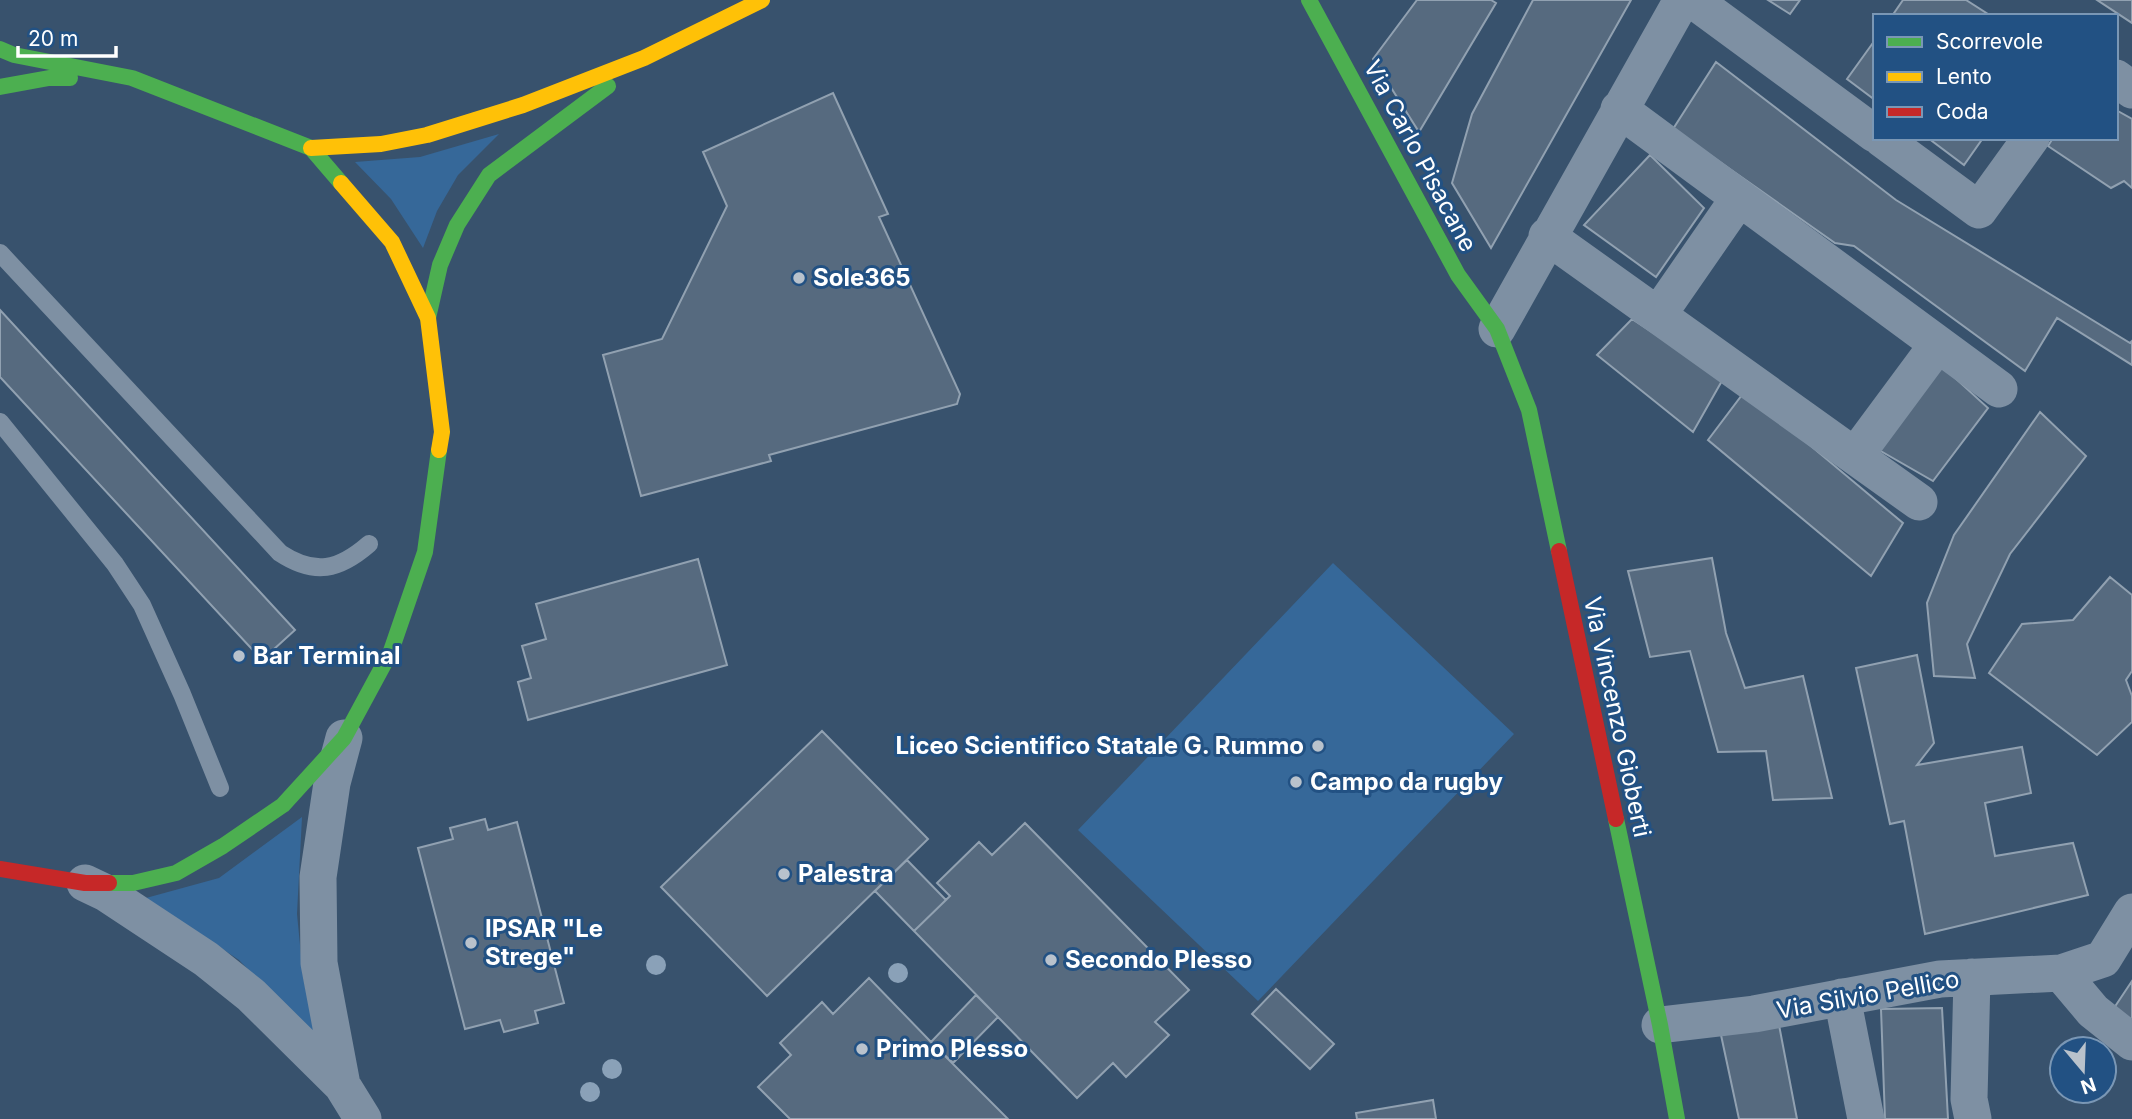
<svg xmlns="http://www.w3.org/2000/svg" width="2132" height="1119" font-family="Inter,sans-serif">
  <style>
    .green { fill: #366899 }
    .building { fill: #566a7f; stroke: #91a1b1; stroke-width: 2 }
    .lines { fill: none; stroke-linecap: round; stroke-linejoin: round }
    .lane { stroke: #7e90a3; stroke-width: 18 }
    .street { stroke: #7e90a3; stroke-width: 37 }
    .fast { stroke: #4caf50; stroke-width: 16 }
    .slow { stroke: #ffc107; stroke-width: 16 }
    .jam { stroke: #c62828; stroke-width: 16 }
    .tree { fill: #8aa1b8 }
    .poi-dot { fill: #b9c2cc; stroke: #225183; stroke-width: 2.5 }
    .labels { text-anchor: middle; stroke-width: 6; stroke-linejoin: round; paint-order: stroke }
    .street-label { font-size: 24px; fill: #fff; stroke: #225183 }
    .poi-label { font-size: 24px; font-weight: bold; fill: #fff; stroke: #225183; text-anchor: start }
  </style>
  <rect width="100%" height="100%" fill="#38526d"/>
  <!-- green -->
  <path class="green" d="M499,134L458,175L437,211L423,248L391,199L355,162L420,157Z
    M1333,563L1514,734L1258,1001L1078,830Z
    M302,817L297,914L303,976L316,1039L239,960L146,898L219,878Z"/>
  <!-- building -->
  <path class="building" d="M1417,0H1491L1496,3L1419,132L1373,59Z
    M1533,0H1631L1491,248L1452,183L1472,114Z
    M1768,0H1800L1790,14Z
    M1903,0H1966L1991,16H1892Z
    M2097,0H2132V23Z
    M1875,40V100L1847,79Z
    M1716,62L1896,200L2130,343L2132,341V365L2057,318L2025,371L1854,246L1835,243L1673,129Z
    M833,93L888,214L879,217L960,394L957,404L769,455L771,461L641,496L603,355L662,339L727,206L703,152Z
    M2116,110L2132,119V188L2124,181L2111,188L2048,146L2053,138H2116Z
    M1928,138H1983L1964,165Z
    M1650,155L1704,208L1656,277L1584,225Z
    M0,310L295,630L262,660L0,377Z
    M1632,319L1723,379L1693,432L1597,355Z
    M1930,355L1988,408L1933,481L1865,442Z
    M1745,391L1903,523L1871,576L1708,440Z
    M2040,412L2086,456L2010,554L1967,644L1975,678L1934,676L1927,603L1954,535Z
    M1712,558L1726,633L1745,688L1803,676L1832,798L1773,800L1766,751L1718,752L1690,651L1650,657L1628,571Z
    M698,559L727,665L528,720L518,682L531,678L522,646L546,639L536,604Z
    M2110,577L2132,595V671L2126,680L2132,696V722L2097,755L1989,673L2022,624L2073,620Z
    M1917,655L1934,743L1917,765L2022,747L2031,793L1985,803L1995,856L2073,843L2088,895L1925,934L1904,821L1890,824L1856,668Z
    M822,731L928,839L767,996L661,887Z
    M485,819L488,830L517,822L564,1003L535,1011L538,1023L504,1032L500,1020L465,1029L418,848L453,839L450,828Z
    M1025,823L1189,990L1155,1022L1169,1035L1126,1077L1113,1063L1077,1098L914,931L950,896L937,883L979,842L992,855Z
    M907,860L946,900L914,931L875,891Z
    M869,978L931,1042L1008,1119H790L758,1087L791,1055L780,1043L822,1002L833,1014Z
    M2132,981V1026L2112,1011Z
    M1276,989L1334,1044L1310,1069L1252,1014Z
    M976,995L998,1017L953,1063L931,1042Z
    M1942,1008L1948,1119H1885L1881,1009Z
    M1779,1025L1797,1119H1739L1721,1035Z
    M1433,1100L1436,1119H1357L1356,1113Z"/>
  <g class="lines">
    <!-- lane -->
    <path class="lane" d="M0,253L280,553C315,576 339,570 369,544
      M0,422L115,564L142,605L182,694L220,788"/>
    <!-- street -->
    <path class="street" d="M1693,0L1875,134
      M2116,78L2132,90
      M1619,109L1999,389
      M1881,138L1979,210L2031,138
      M1547,236L1919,502
      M1658,315L1739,198
      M1497,329L1682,0
      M1855,456L1938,344
      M85,883L106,893L206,959L251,995L342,1085L363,1119
      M2061,973L2093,1011L2132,1042
      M1972,977L1969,1099L1973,1119
      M1842,997L1866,1119
      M1660,1025L1754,1014L1940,979L2061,973L2103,959L2132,912
      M342,1085L319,963L318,877L332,783L344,738"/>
    <!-- fast -->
    <path class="fast" d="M1309,0L1458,275L1497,329L1529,410L1559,551
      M0,49L14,55L132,78L311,148L341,183
      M0,87L49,78H70
      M428,318L440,265L457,225L489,175L608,86
      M1616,819L1660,1025L1677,1119
      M109,883H133L176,873L223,846L283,805L344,738L391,651L425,552L439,450"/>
    <!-- slow -->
    <path class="slow" d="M311,148L381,144L427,135L523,105L644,58L762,0
      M341,183L392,242L428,318L442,432L439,450"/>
    <!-- jam -->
    <path class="jam" d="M1559,551L1616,819
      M0,869L85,883H109"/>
  </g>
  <!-- trees -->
  <g class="tree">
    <circle cx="656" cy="965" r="10"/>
    <circle cx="898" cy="973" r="10"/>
    <circle cx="612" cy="1069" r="10"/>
    <circle cx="590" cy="1092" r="10"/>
  </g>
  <!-- markers -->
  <g class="poi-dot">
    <circle cx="799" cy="278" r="7"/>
    <circle cx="239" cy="656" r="7"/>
    <circle cx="1318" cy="746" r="7"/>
    <circle cx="1296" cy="782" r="7"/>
    <circle cx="784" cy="874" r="7"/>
    <circle cx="471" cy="943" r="7"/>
    <circle cx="1051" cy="960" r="7"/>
    <circle cx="862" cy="1049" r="7"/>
  </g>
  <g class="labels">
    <!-- street labels -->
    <g class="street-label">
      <text transform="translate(1420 156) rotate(62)" y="8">Via Carlo Pisacane</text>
      <text transform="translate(1617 717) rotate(78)" y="8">Via Vincenzo Gioberti</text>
      <text transform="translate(1868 995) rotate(-10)" y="8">Via Silvio Pellico</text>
    </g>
    <!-- poi labels -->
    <g class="poi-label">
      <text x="813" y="286">Sole365</text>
      <text x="253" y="664">Bar Terminal</text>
      <text x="1304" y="754" text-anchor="end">Liceo Scientifico Statale G. Rummo</text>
      <text x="1310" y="790">Campo da rugby</text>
      <text x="798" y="882">Palestra</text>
      <text x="485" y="937">IPSAR "Le<tspan x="485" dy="28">Strege"</tspan></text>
      <text x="1065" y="968">Secondo Plesso</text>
      <text x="876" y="1057">Primo Plesso</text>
    </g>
  </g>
  <!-- legend -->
  <rect x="1873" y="14" width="245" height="126" fill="#225183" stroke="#7a97b5" stroke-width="2"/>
  <rect x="1887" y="37" width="35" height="10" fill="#4caf50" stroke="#7a97b5" stroke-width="2"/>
  <text x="1936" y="49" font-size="21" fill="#ffffff">Scorrevole</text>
  <rect x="1887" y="72" width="35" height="10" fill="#ffc107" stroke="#7a97b5" stroke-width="2"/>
  <text x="1936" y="84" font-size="21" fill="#ffffff">Lento</text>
  <rect x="1887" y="107" width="35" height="10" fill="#c62828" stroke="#7a97b5" stroke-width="2"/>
  <text x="1936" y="119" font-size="21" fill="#ffffff">Coda</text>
  <!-- north arrow -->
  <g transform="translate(2083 1070) rotate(161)"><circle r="33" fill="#225183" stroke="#7a97b5" stroke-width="2"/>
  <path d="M0-5L12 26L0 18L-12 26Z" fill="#b9c2cc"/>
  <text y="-10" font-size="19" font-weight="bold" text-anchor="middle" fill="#ffffff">N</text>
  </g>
  <!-- scale -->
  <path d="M18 46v10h98v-10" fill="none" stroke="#ffffff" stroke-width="3.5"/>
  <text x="28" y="46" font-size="21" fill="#ffffff" stroke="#225183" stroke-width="5" paint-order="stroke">20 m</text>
</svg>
